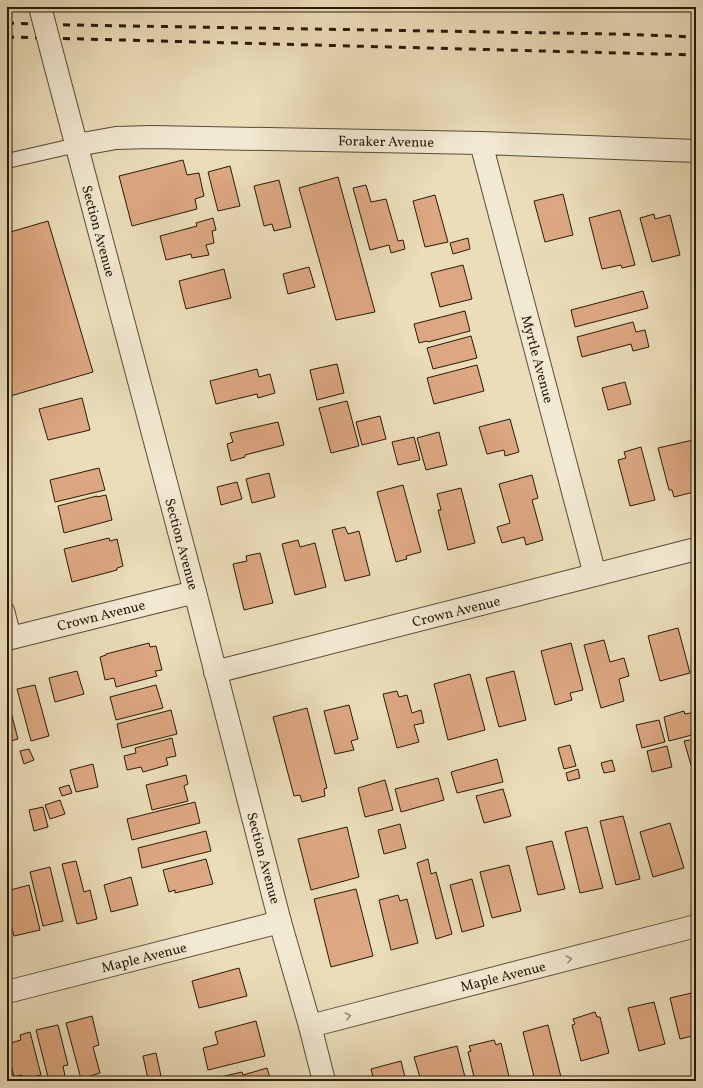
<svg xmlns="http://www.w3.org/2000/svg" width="703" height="1088" font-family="Vollkorn,serif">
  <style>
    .building { fill: #dda781; stroke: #271a08 }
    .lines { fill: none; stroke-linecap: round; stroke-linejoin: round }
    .service-casing { stroke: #584b34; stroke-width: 16 }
    .minor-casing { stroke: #584b34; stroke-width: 24 }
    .tertiary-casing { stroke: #584b34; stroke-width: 24 }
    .service { stroke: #f2e9d2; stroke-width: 14 }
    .minor { stroke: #f2e9d2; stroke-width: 22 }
    .tertiary { stroke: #f2e9d2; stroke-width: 22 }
    .rail { stroke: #271a08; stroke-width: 3; stroke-dasharray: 7 7; stroke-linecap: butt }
    .tertiary-bridge-casing { stroke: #584b34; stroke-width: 24; stroke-linecap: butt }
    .tertiary-bridge { stroke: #f2e9d2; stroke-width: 22 }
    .oneway { stroke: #978c77 }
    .labels { text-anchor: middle; stroke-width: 3; stroke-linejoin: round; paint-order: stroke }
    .street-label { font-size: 14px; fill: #271a08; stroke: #f2e9d2 }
  </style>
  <rect width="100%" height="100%" fill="#ebddba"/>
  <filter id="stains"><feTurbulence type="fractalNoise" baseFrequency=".005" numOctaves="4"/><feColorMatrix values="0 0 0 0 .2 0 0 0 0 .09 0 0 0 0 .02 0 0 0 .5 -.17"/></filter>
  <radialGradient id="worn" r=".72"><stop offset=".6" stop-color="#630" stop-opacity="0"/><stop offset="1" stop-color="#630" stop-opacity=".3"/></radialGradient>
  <!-- building -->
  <path class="building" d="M183,160L187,175L199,173L204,196L195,199L197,209L132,226L119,176Z
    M230,166L240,206L218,211L208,172Z
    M338,177L375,312L336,320L299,188Z
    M279,180L291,227L274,231L272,224L264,226L254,186Z
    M366,185L371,202L386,199L398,241L403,240L405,249L391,253L389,245L370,250L353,188Z
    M563,194L573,235L545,242L534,201Z
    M435,195L448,242L425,247L413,201Z
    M620,210L635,265L622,268L621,265L602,269L589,218Z
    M654,214L655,219L670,215L680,255L652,262L640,218Z
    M213,218L216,230L212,231L214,243L206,245L209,255L192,258L191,254L166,260L160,236L197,226L196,223Z
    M48,221L93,372L7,397V233Z
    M468,238L470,249L453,254L450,243Z
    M463,265L472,299L440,307L431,273Z
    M309,267L315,287L288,294L283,274Z
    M224,269L231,298L186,309L179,281Z
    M643,291L648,308L575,327L571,310Z
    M465,311L470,331L428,342L427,341L419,343L414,324Z
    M633,322L636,332L645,330L649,347L633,351L631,344L582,357L577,337Z
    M471,336L477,358L433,369L427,348Z
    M337,364L344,393L317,400L310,370Z
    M477,365L484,391L434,404L427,378Z
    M257,369L259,377L270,374L275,393L258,398L257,394L216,404L210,381Z
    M625,382L631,404L608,410L602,388Z
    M82,398L90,430L48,440L39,409Z
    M347,401L359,446L331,453L319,408Z
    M380,416L386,439L362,445L356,422Z
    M510,419L519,452L505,456L504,450L487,454L479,427Z
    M278,422L284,445L245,455V457L231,461L227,444L233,442L230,433Z
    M439,432L447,465L426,470L417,438Z
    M414,437L420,460L398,465L392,442Z
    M693,440L696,453V484L692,485L694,492L674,497L672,490H669L658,448Z
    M641,447L655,500L630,506L618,460L626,458L624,452Z
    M99,468L105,490L55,502L50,480Z
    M7,472L12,492L7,493Z
    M269,473L275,497L252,503L246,479Z
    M532,475L538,498L532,500L543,540L526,545L524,537L502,543L497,527L510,523L499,484Z
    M237,482L242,499L221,505L217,487Z
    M403,485L421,552L406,556L407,559L396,562L377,492Z
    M461,488L475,543L448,550L438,510H441L437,494Z
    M106,495L112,520L64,533L58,506L97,496V497Z
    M345,527L348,534L359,531L370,575L345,581L332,530Z
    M109,538L110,541L117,539L123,566L117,568V570L72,582L64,549Z
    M298,540L300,547L315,543L326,587L295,595L282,544Z
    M260,553L273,603L244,610L233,564L247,561L246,556Z
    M678,628L690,673L660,681L648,636Z
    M604,640L610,662L624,658L629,676L619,679L624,701L601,708L584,645Z
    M149,643L150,647L156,646L162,670L155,671L157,676L116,687L114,678L105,680L100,657L106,655V654Z
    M571,643L583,690L570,693L572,700L555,705L541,651Z
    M77,671L84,694L55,702L49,678Z
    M514,671L526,720L499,727L486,678Z
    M470,674L485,730L448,740L434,684Z
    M35,685L49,736L31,741L17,689Z
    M156,685L163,708L116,720L110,697Z
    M397,691L399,697L407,695L412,713L421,710L424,723L414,725L419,742L397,748L383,694Z
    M7,697L18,739L7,742Z
    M349,705L358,739L351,741L354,750L335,754L324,711Z
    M307,708L327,788L324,789L325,796L302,802L300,795L294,796L273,717Z
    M171,710L177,734L122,748L117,724Z
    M684,711L685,714L696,712V734L669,741L664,717Z
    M659,720L665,742L642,748L636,725Z
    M172,738L176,756L166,758L168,765L143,772L141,767L127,770L124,756L136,753L135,748Z
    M696,739V763L691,765L684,741Z
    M570,745L576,766L564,769L558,748Z
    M667,746L672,767L652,772L647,751Z
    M29,749L34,760L24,764L20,751Z
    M497,759L503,782L457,793L451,772Z
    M612,760L615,771L604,773L601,763Z
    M93,764L98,787L76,792L70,770Z
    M578,769L580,778L568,781L566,773Z
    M186,775L188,784L184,786L188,801L152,810L146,785Z
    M438,778L444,800L401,812L395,789Z
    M385,780L393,810L365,817L358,788Z
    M69,785L72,793L62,796L59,788Z
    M503,789L511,816L484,823L476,796Z
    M60,800L65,814L50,819L45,805Z
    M195,802L200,823L132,840L127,819Z
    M43,807L48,827L34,831L29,810Z
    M696,812V833L691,813Z
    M623,816L640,879L616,885L600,821Z
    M670,823L684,868L653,877L640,832Z
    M400,824L406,848L384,854L378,830Z
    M347,827L359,877L311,890L298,839Z
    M587,827L603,888L580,893L565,832Z
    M206,831L211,851L142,868L138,848Z
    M552,841L565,889L538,895L526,847Z
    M206,859L213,884L175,893V890L169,892L163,870Z
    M428,859L431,874L436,872L452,934L436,939L417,863Z
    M76,861L84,892L90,890L97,919L77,924L62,864Z
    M509,865L521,911L492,918L480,872Z
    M50,867L63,921L43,926L30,872Z
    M131,877L138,905L111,912L104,885Z
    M472,879L484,926L462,932L450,885Z
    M29,885L40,930L14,936L12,929L7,930V891Z
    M356,889L373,956L331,967L314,899Z
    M398,895L400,901L407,899L418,943L391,950L379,900Z
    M239,968L247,996L199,1008L192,981Z
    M696,992V1035L680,1039L670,998Z
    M654,1002L665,1044L639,1051L628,1008Z
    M595,1012L597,1017H600L609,1053L581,1061L572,1025L575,1024L573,1019Z
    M92,1016L99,1045L93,1047L100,1073L81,1079L66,1023Z
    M256,1021L265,1056L208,1070L203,1048L218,1044L215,1032Z
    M58,1025L68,1065L63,1066L66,1081H49L36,1030Z
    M548,1025L562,1081H549L548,1079L535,1081L523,1032Z
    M30,1032L41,1075L23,1080L22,1075L14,1077L7,1049V1044L21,1040L20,1035Z
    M494,1040L496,1045L501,1043L510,1081H475L468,1052L471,1051L469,1046Z
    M457,1046L466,1081H421L414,1057Z
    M156,1053L161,1076L148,1079L143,1056Z
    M401,1061L406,1081H374L371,1069Z
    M267,1068L271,1081H213L212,1079L242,1072L243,1075Z"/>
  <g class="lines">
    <!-- service casing -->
    <g class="service-casing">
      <path id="service" d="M7,161L77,145
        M7,610L14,637"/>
    </g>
    <!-- minor casing -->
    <g class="minor-casing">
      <path id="minor" d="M481,143L595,575
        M77,145L116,138L152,137L481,143L696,151
        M7,639L195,592
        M215,672L696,549
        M7,992L280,922
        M310,1026L696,926"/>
    </g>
    <!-- tertiary casing -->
    <g class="tertiary-casing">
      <path id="tertiary" d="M56,68L195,592L280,922L310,1026L324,1081"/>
    </g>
    <!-- service -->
    <use href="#service" class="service"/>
    <!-- minor -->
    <use href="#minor" class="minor"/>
    <!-- tertiary -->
    <use href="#tertiary" class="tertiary"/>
    <!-- rail -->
    <path class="rail" d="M7,23L71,25L614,34L696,37
      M7,37L696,55"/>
    <!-- tertiary-bridge casing -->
    <g class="tertiary-bridge-casing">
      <path id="tertiary-bridge" d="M40,7L56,68"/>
    </g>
    <!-- tertiary-bridge -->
    <use href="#tertiary-bridge" class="tertiary-bridge"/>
  </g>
  <!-- one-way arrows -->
  <defs><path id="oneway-chevron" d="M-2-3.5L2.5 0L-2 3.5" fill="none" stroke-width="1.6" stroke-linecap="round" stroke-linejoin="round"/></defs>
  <g class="oneway">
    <use href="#oneway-chevron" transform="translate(569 959) rotate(-14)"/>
    <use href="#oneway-chevron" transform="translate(348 1016) rotate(-14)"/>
  </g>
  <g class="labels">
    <!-- street labels -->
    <g class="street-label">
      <text transform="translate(386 141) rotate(1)" y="5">Foraker Avenue</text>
      <text transform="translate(99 231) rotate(75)" y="5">Section Avenue</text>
      <text transform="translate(538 359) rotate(75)" y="5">Myrtle Avenue</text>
      <text transform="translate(182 544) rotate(75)" y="5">Section Avenue</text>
      <text transform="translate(456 611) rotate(-14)" y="5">Crown Avenue</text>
      <text transform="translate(101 615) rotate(-14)" y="5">Crown Avenue</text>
      <text transform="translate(264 858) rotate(75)" y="5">Section Avenue</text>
      <text transform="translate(144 957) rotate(-14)" y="5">Maple Avenue</text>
      <text transform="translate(503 976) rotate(-14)" y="5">Maple Avenue</text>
    </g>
  </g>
  <!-- margin -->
  <rect width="703" height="1088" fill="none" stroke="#ebddba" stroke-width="24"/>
  <rect x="8" y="8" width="687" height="1072" fill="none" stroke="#271a08" stroke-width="2"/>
  <rect x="12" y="12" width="679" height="1064" fill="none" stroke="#271a08"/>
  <rect width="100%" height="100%" filter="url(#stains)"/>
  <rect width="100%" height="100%" fill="url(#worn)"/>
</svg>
